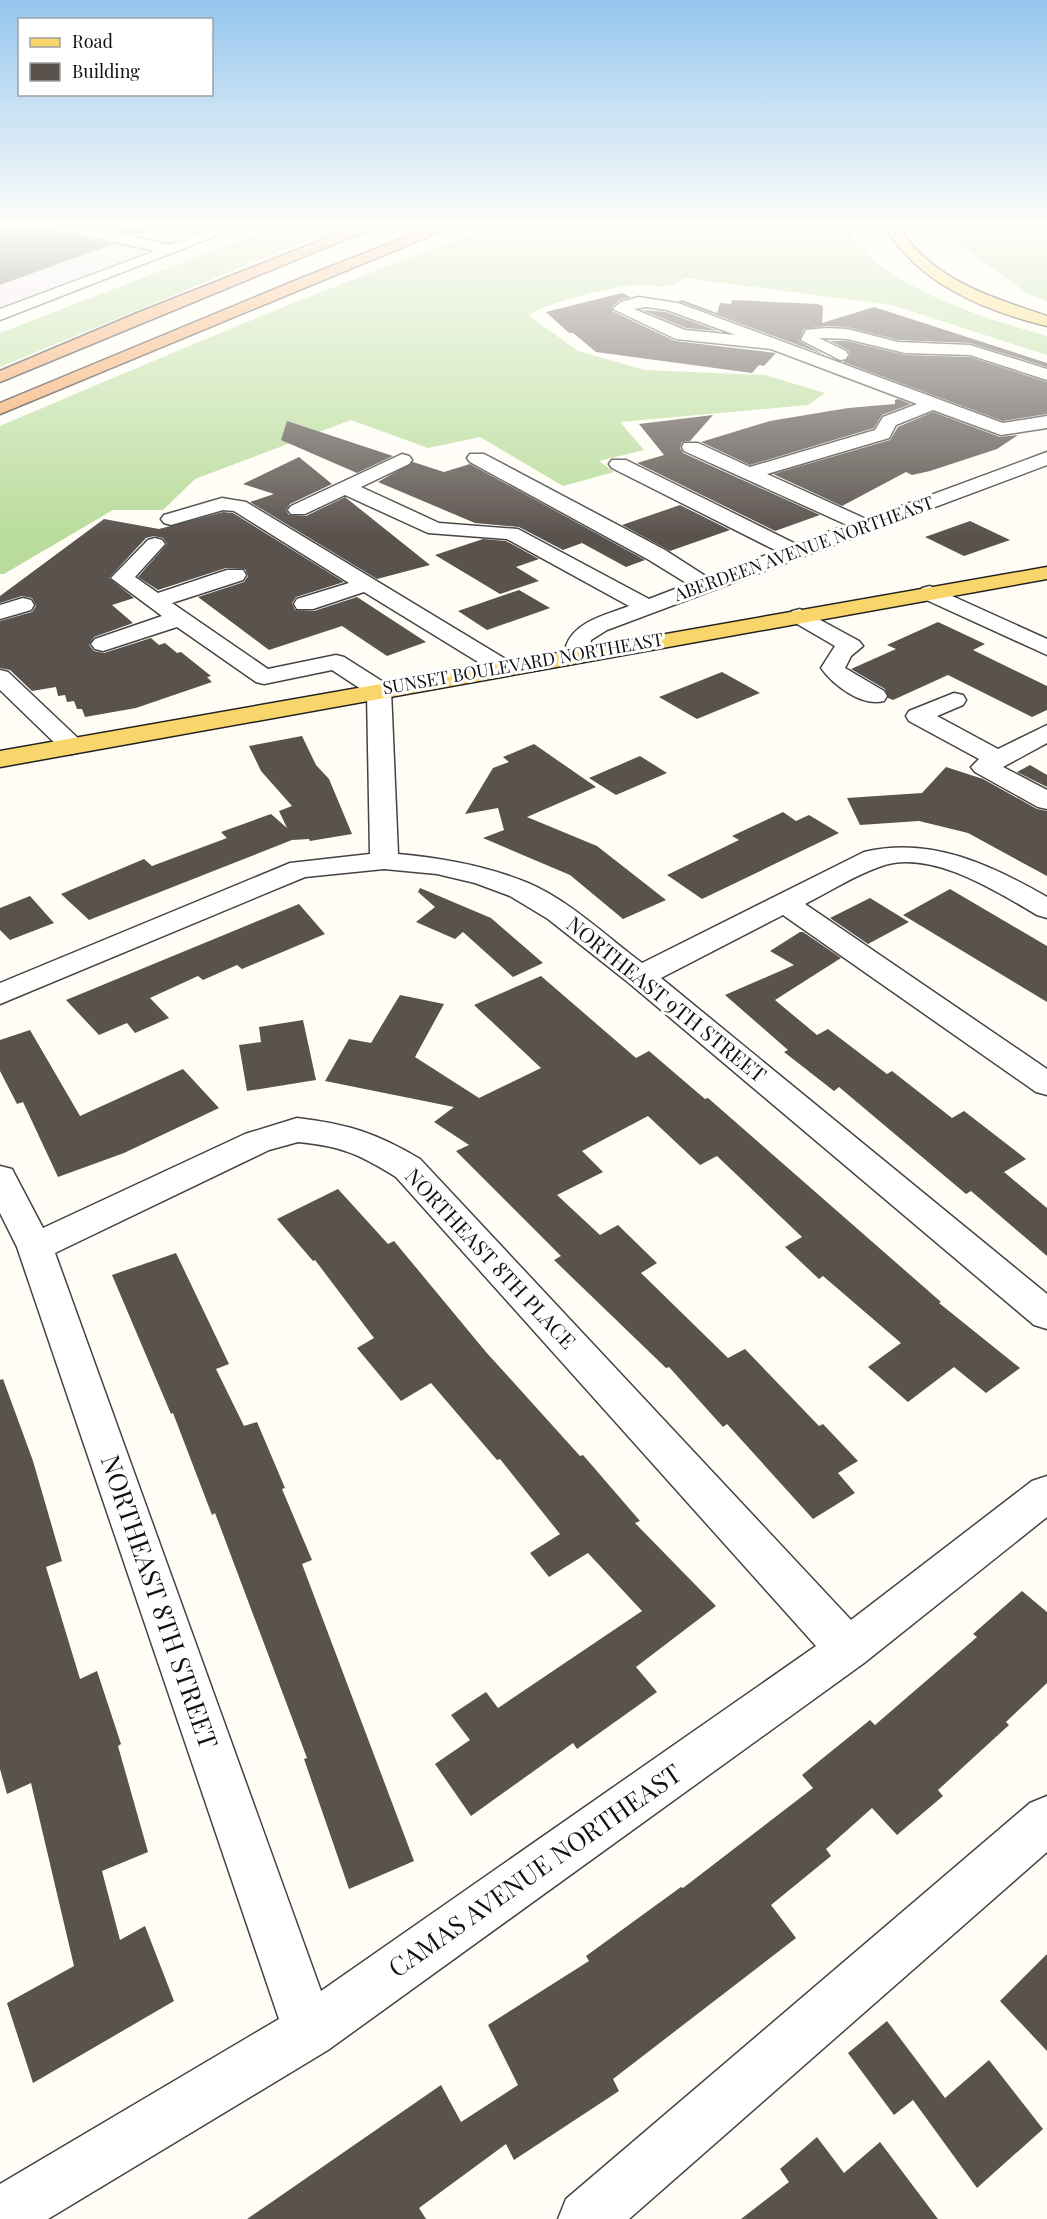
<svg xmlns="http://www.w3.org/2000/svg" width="1047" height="2219" font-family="'Playfair Display',serif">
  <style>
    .industrial { fill: #eee6ef }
    .forest { fill: #b9dc9c }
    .building { fill: #5a524d }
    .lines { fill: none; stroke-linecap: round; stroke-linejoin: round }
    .minor-casing { stroke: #444; stroke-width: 3 }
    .major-casing { stroke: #222; stroke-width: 3 }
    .highway-casing { stroke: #222; stroke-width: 3 }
    .minor { fill: #fff; fill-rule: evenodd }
    .major { fill: #f9d66b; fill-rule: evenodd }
    .highway { fill: #f5a25d; fill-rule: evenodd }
    .labels { text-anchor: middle; stroke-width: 6; stroke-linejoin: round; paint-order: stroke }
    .far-street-label { font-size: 18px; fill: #111; stroke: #fff }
    .street-label { font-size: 21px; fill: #111; stroke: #fff }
    .near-street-label { font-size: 26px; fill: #111; stroke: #fff }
  </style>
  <rect width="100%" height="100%" fill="#fffdf5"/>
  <!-- industrial -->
  <path class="industrial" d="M0,226H216L0,307Z"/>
  <!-- forest -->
  <path class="forest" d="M276,226H348L280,251L0,367V333Z
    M498,226H851L852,238C861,248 871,260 882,267C931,301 990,320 1047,336V355L892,305L685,278C662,293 660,283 636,285C607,288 552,301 528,315L578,351L645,370L765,375L825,393L808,405L620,422L644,450L599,461L614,472L563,486L480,437L428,448L351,420L195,479L163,510H113L4,574H0V426C165,356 328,285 498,226Z
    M934,226L1047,228V301L1028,294Z"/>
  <!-- building -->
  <path class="building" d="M0,226H52L61,232L113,244L0,285Z
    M94,226H152L153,230L137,235Z
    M622,293L631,297L620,300L612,307V311L675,341L776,353L764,366L759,365L752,373L596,352L573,333H569L546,312Z
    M682,300L717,313L720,303L731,304L732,300L817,304L823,306L822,323L874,307L1047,363V367L970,343L898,340L847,327L826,326L804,329L799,341L825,355L678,301Z
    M642,310L666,312L718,331L686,328Z
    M830,341H847L905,355L970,357L1047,382V414L1003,421L843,362L850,356L848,350Z
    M898,399L911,404L882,415L874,428L750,465L701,442L770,421L848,408L895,404V400Z
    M933,412L1000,437L1018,435L997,449L930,471L912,475L906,472L842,506L773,474L890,440L898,427Z
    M713,415L690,441L682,442L680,448L683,453L820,515L775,531L637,463L664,455L639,424Z
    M287,421L393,456L357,473L281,440Z
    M299,457L332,484L290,504L286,510L289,515L306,516L345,497L430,565L377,579L250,502L274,494L243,484Z
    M413,462L444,472L470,464L645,560L626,567L582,543L563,550L519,527L475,523L378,482Z
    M680,505L730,530L670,551L622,525Z
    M223,512L233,513L344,582L296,597L292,603L295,610L314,611L357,597L426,642L387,656L342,626L269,650L198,597L244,582L248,576L245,569L226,568L158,590L138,577L167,544L163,538L154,536L146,538L109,578L134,598L112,605L133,623L94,637L89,645L94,651L104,653L151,638L159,645L165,643L177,653L181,652L211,676L207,677L212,682L136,708L85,717L82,709H77L74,701L67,702L65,695L58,696L56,687L32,691L10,670L0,668V621L32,612L36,606L32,598L22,596L0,603V596L104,519L159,529Z
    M970,521L1010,540L964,556L925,537Z
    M483,539L506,541L539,559L516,567L539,581L500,594L435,555Z
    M519,590L550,608L487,630L458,611Z
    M938,622L985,644L973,650L1047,686V710L1032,717L948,675L893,700L888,698L885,689L851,669L896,649L887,645Z
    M722,672L760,693L697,719L659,697Z
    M302,736L316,765L329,779L352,834L310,841L309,839L292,840L89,920L61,894L144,859L152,866L227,838L221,832L271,814L287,828L279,811L292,806L261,771L249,746Z
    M534,744L596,787L527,817L597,846L666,900L623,919L570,875L483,838L504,830L498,808L465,814L493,768L509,762L503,757Z
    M640,756L667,773L616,795L589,778Z
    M1030,765L1047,775V787L1017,772Z
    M946,767L983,779L1037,809L1047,811V876L968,833L919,821L860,825L847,798L922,793Z
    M783,812L796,821L809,815L839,833L702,899L667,875L739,840L732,836Z
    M420,888L491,918L543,963L513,977L463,932L455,939L416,922L435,907L418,892Z
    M950,889L1047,946V1002L903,915Z
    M30,896L54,923L10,940L0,930V908Z
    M870,898L909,922L868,944L830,918Z
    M299,904L325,934L242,969L237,965L203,980L198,976L150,998L169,1018L135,1033L127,1023L99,1035L66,1000Z
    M800,932H803L841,958L775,1000L817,1035L828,1029L887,1074L892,1071L952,1118L964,1111L1026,1159L1004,1172L1047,1208V1256L971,1191L966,1194L839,1087L834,1091L784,1052L788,1050L725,995L794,965L770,951Z
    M541,976L636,1058L649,1051L705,1099L708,1098L941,1302L939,1303L1020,1368L986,1393L954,1367L908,1402L868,1367L901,1343L823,1276L819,1279L785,1247L802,1237L717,1156L700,1165L648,1116L582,1151L603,1172L557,1195L600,1235L618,1225L657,1263L641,1273L728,1358L745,1349L819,1426L823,1424L858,1461L838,1473L855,1493L813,1519L727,1424L723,1427L669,1367L666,1368L554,1260L561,1256L456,1151L469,1145L434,1122L454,1107L325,1081L349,1039L371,1043L400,995L444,1004L415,1057L479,1098L541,1068L474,1005Z
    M303,1020L316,1080L247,1091L239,1045L261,1042L259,1027Z
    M30,1030L80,1116L183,1069L219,1108L124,1153L58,1177L23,1102L17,1104L0,1071V1040Z
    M338,1189L388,1244L394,1241L486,1352L580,1456L583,1455L640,1521L635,1523L716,1606L636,1667L657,1692L577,1749L573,1743L471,1816L435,1764L470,1740L451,1715L486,1692L498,1708L642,1611L588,1553L549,1577L530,1553L560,1534L500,1459L497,1460L431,1383L401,1401L357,1348L374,1338L315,1260L313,1261L277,1219Z
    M176,1253L229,1364L216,1369L244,1426L257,1422L285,1488L282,1489L312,1560L302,1564L414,1861L349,1889L304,1759L307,1758L215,1513L212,1515L173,1413L171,1414L112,1275Z
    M3,1379L33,1461L62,1561L46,1567L80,1679L97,1671L121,1744L118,1746L148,1852L102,1871L120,1940L145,1926L174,2001L33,2083L7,2003L74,1966L31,1783L7,1794L0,1769V1380Z
    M1022,1591L1047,1612V1683L1006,1722L1009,1725L938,1790L943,1796L897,1835L872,1808L826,1849L831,1856L771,1905L796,1938L613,2079L619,2091L514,2160L506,2144L419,2208L426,2219H247L441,2085L461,2122L518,2085L488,2025L589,1961L586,1956L681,1887L683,1888L813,1788L802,1775L870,1720L875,1725L977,1637L973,1634Z
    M1047,1954V2051L1000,2001Z
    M887,2021L945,2098L989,2060L1043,2129L977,2188L913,2100L894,2115L848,2053Z
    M817,2137L844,2173L880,2142L938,2219H741L789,2182L780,2169Z"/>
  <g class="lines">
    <!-- minor casing -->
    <g class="minor-casing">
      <path id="minor" d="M54,226H82L170,245L220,226H241L0,320V309L155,251L61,230Z
        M639,297L678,303L1003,423L1047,416V428L1001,435L933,410L896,425L889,438L767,474L866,519L1047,452V465L607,630L591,640L590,646L596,654L592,659H576L566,646C575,621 606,615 629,606L507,539L428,533L345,495L305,514H291L288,510L291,506L402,454L409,456L412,460L409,464L361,487L439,523L518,529L649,599L688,584L649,560L470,462L467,458L470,454H484L665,550L707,577L777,551L612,468L609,464L612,460H626L796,544L847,525L684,451L682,447L684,443H698L750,467L875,430L883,417L917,404L771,349L676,339L613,309L621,302ZM646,307L667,310L736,335L685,330L634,309Z
        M826,328L847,329L898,342L970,345L1047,369V380L970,355L905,353L847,339L819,338L846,351L848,355L846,359L840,360L801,340L806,330Z
        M222,498L246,502L512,663L516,668L512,673H496L364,592L313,609H297L294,604L297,599L349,583L234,511L223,510L171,525L164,523L161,519L164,515Z
        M155,538L162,540L165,544L135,577L158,593L227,570H243L246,575L243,580L172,603L268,669L336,655L344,657L388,685L391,690L398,854C442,858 487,866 528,883C570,901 606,936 642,963L864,852C931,836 991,865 1047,897V918L1037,915C996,891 928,847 879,867C853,876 829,892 805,904L1047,1069V1095L1036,1092L783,915L661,978L1047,1294V1329L1034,1325L629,983L548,919L510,896L475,883L437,874L384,869L305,877L0,1004V983L290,863L370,854L367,693L332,670L264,684L256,682L177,627L103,651L95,649L91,644L95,639L162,616L111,578L148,540Z
        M930,586L1047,639V655L922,598L919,593L922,588Z
        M23,598L31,600L34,605L31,610L0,619V605Z
        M800,609L859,641L863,646L851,656L845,668L884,691L887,696L884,701C862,707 833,685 821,668L835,646L792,621L789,616L792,611Z
        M0,670L8,672L81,741L85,746L81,751L72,754L63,751L0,690Z
        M954,693L963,695L966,700L963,705L937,716L998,749L1047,725V743L1003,767L1047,790V809L1038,807L975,772L971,767L979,759L909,721L906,716L909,711Z
        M297,1118C348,1124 376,1133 420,1159L851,1620L1032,1481L1047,1476V1517L864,1663L328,2050L48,2219H0V2184L279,2019L17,1247L0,1213V1166L12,1169L43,1228L245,1134ZM298,1142C341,1146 359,1154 396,1177L816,1646L321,1991L55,1253L269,1150Z
        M1047,1796V1852L629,2219H558L566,2199L1030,1803Z"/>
    </g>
    <!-- major casing -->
    <g class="major-casing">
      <path id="major" d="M885,226H899C929,279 993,298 1047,316V326C986,311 917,284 885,226Z
        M1047,567V579L0,767V751Z"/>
    </g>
    <!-- highway casing -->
    <g class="highway-casing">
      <path id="highway" d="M357,226H378L0,382V371L142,311Z
        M433,226H454L0,414V403L299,279Z"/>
    </g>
    <!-- minor -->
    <use href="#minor" class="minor"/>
    <!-- major -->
    <use href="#major" class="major"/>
    <!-- highway -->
    <use href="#highway" class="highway"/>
  </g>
  <!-- sky -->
  <linearGradient id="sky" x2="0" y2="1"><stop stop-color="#95c6ee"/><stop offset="0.42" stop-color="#fffefa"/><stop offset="1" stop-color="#fffefa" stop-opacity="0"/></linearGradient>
  <rect width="1047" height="537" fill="url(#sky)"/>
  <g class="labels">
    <!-- far-street labels -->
    <g class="far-street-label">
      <text transform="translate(804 549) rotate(-20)" y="6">ABERDEEN AVENUE NORTHEAST</text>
      <text transform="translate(523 664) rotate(-10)" y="6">SUNSET BOULEVARD NORTHEAST</text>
    </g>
    <!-- street labels -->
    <g class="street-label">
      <text transform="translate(666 1000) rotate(39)" y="7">NORTHEAST 9TH STREET</text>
      <text transform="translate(490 1259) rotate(47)" y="7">NORTHEAST 8TH PLACE</text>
    </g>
    <!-- near-street labels -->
    <g class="near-street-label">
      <text transform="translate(159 1602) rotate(71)" y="9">NORTHEAST 8TH STREET</text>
      <text transform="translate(535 1871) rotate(-35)" y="9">CAMAS AVENUE NORTHEAST</text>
    </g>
  </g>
  <!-- legend -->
  <rect x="18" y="18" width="195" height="78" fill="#ffffff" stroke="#a0a0a0" stroke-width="1.5"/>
  <rect x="30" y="38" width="30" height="9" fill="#f9d66b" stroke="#a0a0a0" stroke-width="1.5"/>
  <text x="72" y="48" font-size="18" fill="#111111">Road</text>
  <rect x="30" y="63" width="30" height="18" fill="#5a524d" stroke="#a0a0a0" stroke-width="1.5"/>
  <text x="72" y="78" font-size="18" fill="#111111">Building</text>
</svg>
